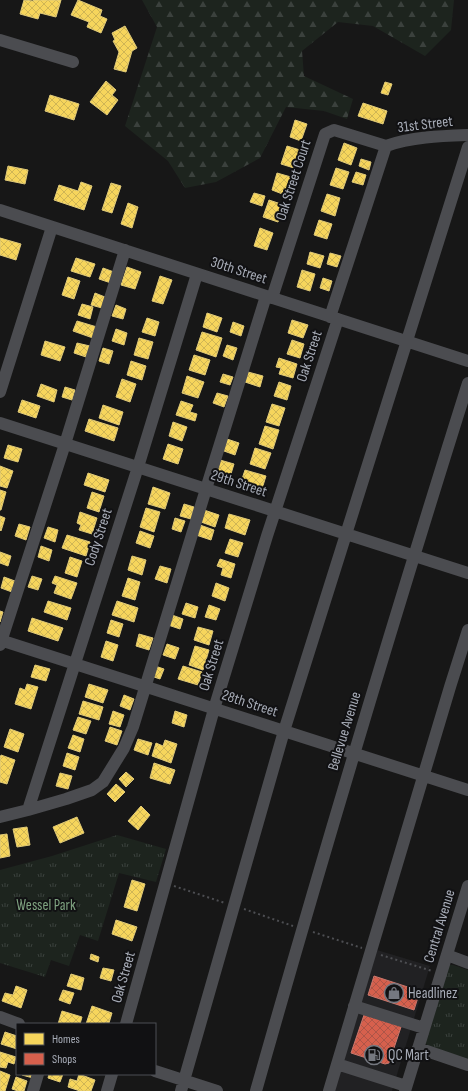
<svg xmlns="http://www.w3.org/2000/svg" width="468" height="1091" font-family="'Sofia Sans Condensed',sans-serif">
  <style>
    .built { fill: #212123 }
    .grass { fill: url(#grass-tufts) }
    .forest { fill: url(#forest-firs) }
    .homes { fill: url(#homes-cross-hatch); stroke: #dfc978 }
    .shops { fill: url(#shops-cross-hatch); stroke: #c8776d }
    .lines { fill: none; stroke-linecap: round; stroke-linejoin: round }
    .path { stroke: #4d4e52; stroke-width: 2; stroke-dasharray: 2 3; stroke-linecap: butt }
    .minor { stroke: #4b4c50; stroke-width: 12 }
    .labels { text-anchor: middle; stroke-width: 4; stroke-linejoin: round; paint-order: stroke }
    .street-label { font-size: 15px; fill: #a8adb8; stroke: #111113 }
    .park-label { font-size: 15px; fill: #7fa381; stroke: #111113 }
    .poi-label { font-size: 15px; fill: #a8adb8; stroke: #111113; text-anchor: start }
  </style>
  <defs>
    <pattern id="grass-tufts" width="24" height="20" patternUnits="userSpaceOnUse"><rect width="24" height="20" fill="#1d241e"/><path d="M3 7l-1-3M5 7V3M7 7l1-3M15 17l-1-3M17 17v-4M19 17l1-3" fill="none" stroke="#3b413d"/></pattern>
    <pattern id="forest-firs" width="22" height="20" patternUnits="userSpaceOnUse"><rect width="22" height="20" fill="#1d241e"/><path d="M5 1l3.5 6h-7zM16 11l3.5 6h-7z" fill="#3b413d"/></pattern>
    <pattern id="homes-cross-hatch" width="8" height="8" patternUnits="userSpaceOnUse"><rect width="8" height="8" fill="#f6d55c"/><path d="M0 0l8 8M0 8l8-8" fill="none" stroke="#cfb555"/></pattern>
    <pattern id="shops-cross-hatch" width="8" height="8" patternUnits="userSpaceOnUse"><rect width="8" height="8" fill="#d6604d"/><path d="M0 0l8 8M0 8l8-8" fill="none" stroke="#ad5548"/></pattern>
  </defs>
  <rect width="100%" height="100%" fill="#171717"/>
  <!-- built -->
  <path class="built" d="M367,947L430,966L392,1091H326Z"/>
  <!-- grass -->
  <path class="grass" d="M117,835L166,849L156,882L119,873L98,941L80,935L69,966L51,960L45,977L0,963V870L52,856Z
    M447,965H453L468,970V1061L427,1045L424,1040Z"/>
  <!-- forest -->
  <path class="forest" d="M142,0H454L451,30L425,56L373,26L338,22L302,51L304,76L353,99L347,119L324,111L286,107L260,158L216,182L185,188L168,161L125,126L157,27Z"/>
  <!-- homes -->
  <path class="homes" d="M24,0L33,1L34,0H61L56,17L40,13L38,19L20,14Z
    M78,0L102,10L100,16L107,19L101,33L87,27L89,22L71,15Z
    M125,26L137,48L132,51L126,72L114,69L119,52L113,41L115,40L112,33Z
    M106,81L116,90L112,95L118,100L107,115L90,102Z
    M385,82L392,84L388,95L381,93Z
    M50,95L79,104L74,120L45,111Z
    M363,103L387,111L383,124L358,116Z
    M295,120L307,124L301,141L290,137Z
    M344,143L357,148L351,165L338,160Z
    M287,146L300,150L294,168L281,164Z
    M361,159L371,162L369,170L359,166Z
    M8,166L28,170L25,184L5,180Z
    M336,168L349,172L343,189L330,185Z
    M356,172L366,175L363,185L352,182Z
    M277,173L291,177L285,195L272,190Z
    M81,182L92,186L84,210L54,200L59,185L78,191Z
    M111,183L121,186L112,213L102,210Z
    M254,193L265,196L262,206L250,202Z
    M327,194L340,198L335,216L321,211Z
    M269,200L284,205L278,222L263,217Z
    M128,203L138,207L132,228L121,224Z
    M319,220L332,224L327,239L314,235Z
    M260,228L273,233L267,250L254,246Z
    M0,238L21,244L16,260L0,255Z
    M310,252L324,256L320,268L307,264Z
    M330,253L341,256L337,267L327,264Z
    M76,258L95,264L90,277L71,271Z
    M127,267L141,272L135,289L121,285Z
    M103,268L114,272L111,283L99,279Z
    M302,270L315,274L310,291L297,287Z
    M160,276L172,280L163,304L152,301Z
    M68,277L80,281L74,299L62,295Z
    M323,278L332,281L329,291L320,288Z
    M95,293L105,297L102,308L91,305Z
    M82,304L93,307L90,319L78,315Z
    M116,305L126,309L123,319L112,316Z
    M207,313L222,318L217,332L203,327Z
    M147,318L159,322L155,336L142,332Z
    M292,320L308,325L303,338L288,333Z
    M77,321L97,327L93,338L73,331Z
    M233,322L244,326L241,336L230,332Z
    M116,329L127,333L124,345L112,341Z
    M202,332L222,338L216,357L196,350Z
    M139,338L153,342L148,359L134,355Z
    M292,340L304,344L300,358L287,354Z
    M45,341L65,347L60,361L41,355Z
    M77,343L90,346L86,357L74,353Z
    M227,345L237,348L233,360L223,356Z
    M103,348L113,351L109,364L99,361Z
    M194,355L210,360L205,375L189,370Z
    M279,358L297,364L293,378L279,374L281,368L276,367Z
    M131,361L146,366L142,380L127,375Z
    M248,372L263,376L260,387L245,382Z
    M223,374L233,377L230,385L220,382Z
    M187,376L204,382L198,398L182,393Z
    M122,379L136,384L130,402L116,397Z
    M279,382L291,386L287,400L274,396Z
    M41,384L57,390L54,402L37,396Z
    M65,387L75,390L72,400L62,397Z
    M217,393L228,396L224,407L213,403Z
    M22,400L40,406L36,418L18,412Z
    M181,401L193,405L190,412L197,414L195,421L176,415Z
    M272,404L285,408L279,426L266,422Z
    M103,405L123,412L119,425L99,418Z
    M89,419L118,428L114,441L85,431Z
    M173,422L187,427L182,441L169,436Z
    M265,426L279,430L273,449L259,444Z
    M227,439L239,443L235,455L224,451Z
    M168,444L183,449L178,464L163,459Z
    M8,445L22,449L18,462L4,458Z
    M255,448L271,453L265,469L250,464Z
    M220,460L234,464L230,477L216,472Z
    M0,466L13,471L7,488L0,486Z
    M245,470L266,476L261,492L240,485Z
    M88,473L109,480L105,492L84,485Z
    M153,487L170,493L165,509L148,504Z
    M0,490L6,492L1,510H0Z
    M92,492L104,496L99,512L87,508Z
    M184,504L194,507L191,519L180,516Z
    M146,508L160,512L154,532L140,527Z
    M204,510L219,515L215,527L201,522Z
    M80,512L97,518L92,534L79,530L81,525L77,523Z
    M229,514L250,520L245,535L225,528Z
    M0,516L5,518L1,531L0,530Z
    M175,518L185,521L181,532L172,529Z
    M19,524L30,527L26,540L15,536Z
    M200,525L214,530L211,540L196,535Z
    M48,527L58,530L55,542L44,538Z
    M140,531L154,536L150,548L136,543Z
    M67,535L90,542L86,556L62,548Z
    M230,539L243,543L238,557L225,553Z
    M41,546L52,550L49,561L38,557Z
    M0,552L11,556L8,566L0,563Z
    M132,556L146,560L142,575L128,570Z
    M70,557L82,561L77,577L65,573Z
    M220,559L235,564L231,578L221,575L223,568L217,566Z
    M160,566L171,569L167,583L155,579Z
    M32,576L42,579L38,590L28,587Z
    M55,576L77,583L71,599L54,593L57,585L52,583Z
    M4,577L15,581L12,592L1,588Z
    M128,578L140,582L135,600L122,596Z
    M216,583L229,588L225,601L212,596Z
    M48,601L71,608L67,620L44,612Z
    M117,601L138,608L134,622L112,615Z
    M186,603L198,607L195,618L182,614Z
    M209,605L220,609L216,620L205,617Z
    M0,611L3,612L0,622Z
    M172,615L183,619L180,629L168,625Z
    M32,618L63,628L58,641L28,631Z
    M111,620L123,624L119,637L107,633Z
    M198,627L213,631L209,645L194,640Z
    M139,634L153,638L149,650L136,646Z
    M106,641L118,645L113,661L101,657Z
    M167,644L179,648L175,659L163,655Z
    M195,646L209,650L203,670L189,665Z
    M35,665L50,669L46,681L31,677Z
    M155,666L164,669L160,679L151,676Z
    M183,666L202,672L198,685L178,679Z
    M27,684L38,687L31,709L15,704L20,688L25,690Z
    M89,684L108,690L103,703L85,697Z
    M124,695L134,699L130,710L120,706Z
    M83,701L103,707L99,720L79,714Z
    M113,711L124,715L120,727L109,724Z
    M175,711L187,715L184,727L172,723Z
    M78,717L91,721L86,734L73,730Z
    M110,727L122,731L117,745L105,741Z
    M10,729L24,734L18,752L4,747Z
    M73,735L84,739L80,752L68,748Z
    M138,739L152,743L148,755L134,750Z
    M165,740L177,744L171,763L152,756L156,743L163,746Z
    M67,753L79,757L75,770L63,766Z
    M1,755L15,760L7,784L0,782V758Z
    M154,763L175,770L170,784L150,778Z
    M126,772L134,779L126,787L119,779Z
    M60,773L72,776L68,789L56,786Z
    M116,784L125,792L115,802L107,794Z
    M141,806L150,815L138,830L128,821Z
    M77,817L84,833L60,843L53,827Z
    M27,827L30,845L17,847L13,829Z
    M7,834L10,856L0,858V835Z
    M132,880L145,884L137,911L124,907Z
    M116,920L137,927L132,941L112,934Z
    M91,954L99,957L98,962L90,959Z
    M103,968L114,970L111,981L100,978Z
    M71,974L84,978L81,990L67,986Z
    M16,986L27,990L21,1008L2,1001L5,993L13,995Z
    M63,990L74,993L70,1004L59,1000Z
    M92,1006L112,1013L109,1023L105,1022V1024H86Z
    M62,1011L82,1017L80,1024H58Z
    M5,1032L17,1036V1049L1,1044Z
    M0,1052L16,1057L14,1064L8,1062L6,1068L0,1067Z
    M0,1071L10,1075L5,1091H0Z
    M23,1074H34L33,1078L22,1075Z
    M49,1074H63L60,1082L48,1078Z
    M79,1074L95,1080L91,1091H80L68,1087L70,1079L77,1081Z
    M16,1077L27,1081L24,1091H18L12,1089Z"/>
  <!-- shops -->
  <path class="shops" d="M374,976L420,991L414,1010L368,995Z
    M365,1012L402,1024L389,1063L385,1064L351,1053Z"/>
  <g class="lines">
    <!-- path -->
    <path class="path" d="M174,886L225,903
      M244,909L293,926
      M313,932L362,948
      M381,955L432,971"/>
    <!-- minor -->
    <path class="minor" d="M0,40L73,62
      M386,146C411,137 441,136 468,135
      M0,210L468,361
      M272,298L325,134L334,130L386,146
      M330,317L386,146
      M0,392L52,227
      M0,423L468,573
      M0,640L468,790
      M0,645L65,444L125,250
      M28,810L138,467L197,274
      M0,817L28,810L66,799L92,790L103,782L124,748L133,727L206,489L266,296
      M447,955L468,963
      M354,1006L424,1028
      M0,1017L19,1024
      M126,1024L214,709L267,536L338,319
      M418,1048L468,1065
      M337,1064L406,1086
      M155,1071L217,1091
      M33,1091L38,1074
      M107,1091L112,1074
      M181,1091L284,731L468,147
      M256,1091C323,854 394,618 468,383
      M329,1091L450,687L468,630
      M405,1091L468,886"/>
  </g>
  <!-- icons -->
  <defs>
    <g id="shop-ring" transform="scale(1)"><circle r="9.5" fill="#111113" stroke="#757880" stroke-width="1.5"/><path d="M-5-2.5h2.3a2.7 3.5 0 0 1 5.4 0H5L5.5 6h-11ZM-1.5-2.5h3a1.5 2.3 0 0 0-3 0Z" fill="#757880"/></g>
    <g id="fuel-ring" transform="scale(1)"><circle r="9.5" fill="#111113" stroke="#757880" stroke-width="1.5"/><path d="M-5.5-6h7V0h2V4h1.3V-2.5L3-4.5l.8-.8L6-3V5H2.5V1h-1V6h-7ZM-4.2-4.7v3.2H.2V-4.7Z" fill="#757880"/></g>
  </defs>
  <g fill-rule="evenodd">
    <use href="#shop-ring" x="394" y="993"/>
    <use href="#fuel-ring" x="374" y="1055"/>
  </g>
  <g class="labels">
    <!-- street labels -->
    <g class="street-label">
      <text transform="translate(425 124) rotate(-7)" y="5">31st Street</text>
      <text transform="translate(293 180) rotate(-72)" y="5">Oak Street Court</text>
      <text transform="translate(239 270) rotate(18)" y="5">30th Street</text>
      <text transform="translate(309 356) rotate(-72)" y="5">Oak Street</text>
      <text transform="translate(239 483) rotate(18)" y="5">29th Street</text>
      <text transform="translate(98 537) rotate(-72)" y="5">Cody Street</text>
      <text transform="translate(211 665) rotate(-73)" y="5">Oak Street</text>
      <text transform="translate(250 703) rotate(18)" y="5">28th Street</text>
      <text transform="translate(344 731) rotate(-73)" y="5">Bellevue Avenue</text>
      <text transform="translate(439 926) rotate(-73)" y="5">Central Avenue</text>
      <text transform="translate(123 977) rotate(-74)" y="5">Oak Street</text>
    </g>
    <!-- park labels -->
    <g class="park-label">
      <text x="46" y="910">Wessel Park</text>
    </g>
    <!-- poi labels -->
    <g class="poi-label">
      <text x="408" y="998">Headlinez</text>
      <text x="388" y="1060">QC Mart</text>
    </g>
  </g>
  <!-- legend -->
  <rect x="16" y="1023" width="140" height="52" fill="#111113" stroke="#4d4f55"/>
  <rect x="24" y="1033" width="20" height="12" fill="#f6d55c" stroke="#4d4f55"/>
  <text x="52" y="1043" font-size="12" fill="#a8adb8">Homes</text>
  <rect x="24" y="1053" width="20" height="12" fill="#d6604d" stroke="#4d4f55"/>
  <text x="52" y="1063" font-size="12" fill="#a8adb8">Shops</text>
</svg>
